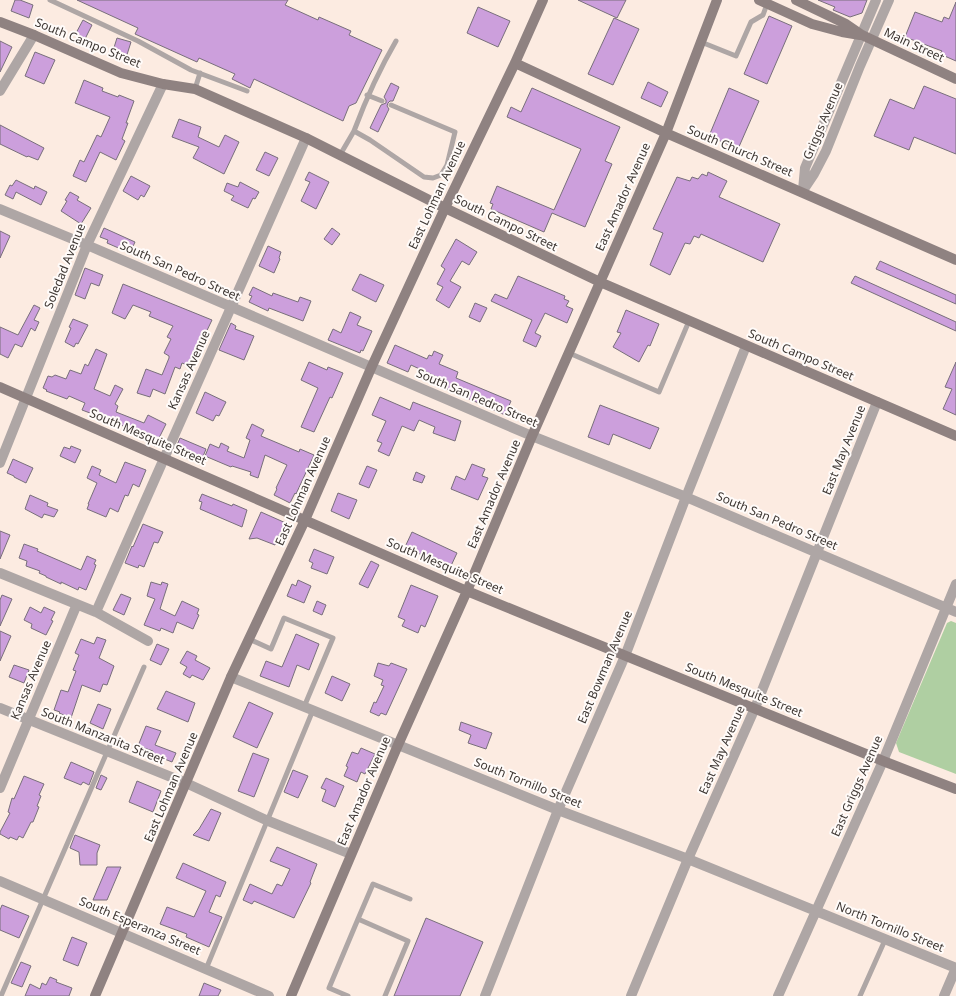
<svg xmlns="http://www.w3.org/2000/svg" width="956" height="996" font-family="'Noto Sans',sans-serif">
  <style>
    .green { fill: #afcfa2 }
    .building { fill: #cc9fdc; stroke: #786f7b }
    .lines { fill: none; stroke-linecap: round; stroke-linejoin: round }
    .lane { stroke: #aea6a5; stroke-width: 5 }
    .street { stroke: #aea6a5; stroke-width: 10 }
    .secondary { stroke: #8f8281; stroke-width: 10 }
    .labels { text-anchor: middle; stroke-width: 4; stroke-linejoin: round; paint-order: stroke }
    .street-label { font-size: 12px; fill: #3e3733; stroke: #fffbf9 }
  </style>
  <rect width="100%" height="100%" fill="#fcebe1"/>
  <!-- green -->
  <path class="green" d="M951,621L956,623V774L899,752L896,743L947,623Z"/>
  <!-- building -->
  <path class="building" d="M15,0H20L33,5L29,18L11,11Z
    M77,0H288L285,5L318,20L319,17L351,31L349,35L382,50L356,103L349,106L343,121L254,79L250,88L232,79L235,74L199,58L197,62L135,34L138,28Z
    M578,0H626L617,18Z
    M818,0H867L862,13L850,17L833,10L835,7Z
    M956,2V61L940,54L942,51L905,37L915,12L942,22L944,17L949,19Z
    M478,7L510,21L498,47L467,33Z
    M769,16L792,26L767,84L744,74Z
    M614,18L639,29L613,85L588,74Z
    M83,20L92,25L85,39L75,35Z
    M117,38L131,42L125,61L111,57Z
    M0,41L12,47L0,72Z
    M35,52L55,60L44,84L25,76Z
    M84,80L103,88L102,91L118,97L119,95L134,101L126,123H128L122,139L125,141L116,160L100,152L86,182L73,176L80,160L84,162L97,135L101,137L110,117L75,103Z
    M648,82L668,92L661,107L641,98Z
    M391,83L399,87L393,101H390L388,103L387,106L389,109L378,132L370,128L381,105L386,103V100L384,97Z
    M924,86L956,99V154L914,137L909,150L874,136L890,99L914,109Z
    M532,88L620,127L605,161L612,164L585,227L552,213L544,232L491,209L493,204L490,203L497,186L554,210L581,149L507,117L511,107L521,112Z
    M729,88L759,101L738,149L709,136Z
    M179,119L201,127L198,137L219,147L225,135L239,142L224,174L193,158L199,147L172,137Z
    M0,125L44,148L38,160L28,156L27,157L0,144Z
    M265,152L278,158L269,176L256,170Z
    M309,172L329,182L316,209L301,201L310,182L305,180Z
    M708,172L727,181L719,197L780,224L763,262L701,234L699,238L694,236L690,244L685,243L670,275L650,265L663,233L653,229L677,177L690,181L692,177L698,179L702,174L707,176Z
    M131,176L150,186L144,197L141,195L138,200L123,191Z
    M16,180L34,189L35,186L47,192L41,205L16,192L13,199L5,195L10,185L12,186Z
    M240,182L259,192L255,199L253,198L248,208L231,200L234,196L224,191L227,183L238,187Z
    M70,192L79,197L77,200L91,208L81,224L61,211L67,201L65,200Z
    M104,228L135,242L130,253L107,243L108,240L100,237Z
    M332,228L340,234L332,245L324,239Z
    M0,231L10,236L0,258Z
    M456,239L477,252L469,265L462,261L450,281L461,287L449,308L436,300L443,287L437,284L445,269L441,266Z
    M268,246L281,252L279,258L280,259L274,273L259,266Z
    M880,261L956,295V304L876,269Z
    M85,268L103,275L99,286L91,283L85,299L75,295Z
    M360,274L384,285L376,302L352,290Z
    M518,276L565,296L564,299L569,301L566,306L573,309L567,323L545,313L535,333L541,336L536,347L523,341L532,320L491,301L495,294L507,299Z
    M855,276L956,322V331L851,283Z
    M123,284L212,320L190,366L182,363L180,369L175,367L165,394L153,389L150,397L137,393L146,369L162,375L169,358V356L164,353L171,339L167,337L173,326L149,316L151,312L133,305L125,319L112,313Z
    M253,287L272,296L273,293L298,302L300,297L311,301L303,321L269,308L268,311L249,302L252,296L249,295Z
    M475,303L487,308L480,322L469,317Z
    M34,305L40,308L34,320L39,322L35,331L31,328L22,347L15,344L8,358L0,354V327L18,335Z
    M626,310L659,324L650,346L648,345L639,362L613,347L621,333L617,332Z
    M350,312L361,317L357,325L372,331L363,351L361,350L360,353L328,340L333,329L341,333Z
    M73,319L88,325L78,344L76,343L74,347L65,342L71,328L69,327Z
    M231,323L236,326L235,329L254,336L244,360L219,350Z
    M395,345L427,359L429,355L432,356L434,351L443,355L439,364L458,372L456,378L511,401L505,415L436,384L439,378L411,365L408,372L387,363Z
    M96,349L107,354L94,389L110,396L115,385L123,389L115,404L118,406L116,412L144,423L148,415L166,424L155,446L141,438L142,436L121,425L119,429L97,419L98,416L82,410L85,403L69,396L67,399L46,391L47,390L43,388L48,376L52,377L55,375L66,379L70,370L81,374L85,364L88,366Z
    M309,362L327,370L328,367L343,373L332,398L330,397L314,432L301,427L318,388L301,380Z
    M956,362V415L943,409L952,389L945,387Z
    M205,392L226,402L219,416L216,415L213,421L196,413Z
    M380,397L410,410L413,402L461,421L455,441L433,433L435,427L419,420L414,431L402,426L389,456L378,451L382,443L377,441L386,421L372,415Z
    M600,405L659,428L650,449L613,434L609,445L588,437Z
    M252,424L264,430L261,436L299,452L300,449L314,455L296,494L295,493L290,503L274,495L277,489L276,488L287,465L265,455L258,478L250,475L251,472L232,466L231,467L205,456L210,444L219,448L221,443L229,447L227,451L244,458L250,440L246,438Z
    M180,438L206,449L200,464L174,452Z
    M71,446L81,450L75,463L60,456L64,447L70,449Z
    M13,459L33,468L26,483L14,477V476L7,473Z
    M125,462L146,470L139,487L133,484L128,496L125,495L118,512L110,508L106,517L87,509L89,504H88L97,483L87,478L92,466L101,470L99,475L116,483Z
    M472,464L485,469L482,476L488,478L478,500L451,489L456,476L465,480Z
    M367,466L377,470L369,488L359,484Z
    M416,472L425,476L422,483L413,480Z
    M338,493L357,500L349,519L331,511Z
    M202,494L232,506L233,504L247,510L242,527L200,509L202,502L199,501Z
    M30,495L48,503L47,506L58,510L54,517L44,514L42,518L25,509Z
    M261,512L288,524L283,534L280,533L275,545L257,538L249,539Z
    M143,524L163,532L158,543L154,542L144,567L139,565L138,568L125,563L132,546L133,547Z
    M0,531L10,535L0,559Z
    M412,532L457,553L450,568L405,547Z
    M24,544L38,549L37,551L81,570L87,556L96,560L94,564L96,565L94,571L86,590L79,587L78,590L61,582V584L46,577V576L39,573L40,571L26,566L27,561L19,558Z
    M314,549L334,557L327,574L311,568L313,563L309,561Z
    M371,561L379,565L368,588L359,584Z
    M298,580L311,586L304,603L287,596L292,584L296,586Z
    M151,582L161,585L162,582L168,584L160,609L175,616L182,601L199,609L197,614L199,615L193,629L177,622L173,633L161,628L160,631L144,625L155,599L147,596Z
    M411,585L438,596L425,627L421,625L418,633L402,626L405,620L398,617Z
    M121,594L131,598L124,615L113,610Z
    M2,595L12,599L0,626V600Z
    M317,601L326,605L322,615L313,611Z
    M30,607L41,613L44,607L55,612L51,620L53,621L46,635L31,628L32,624L24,620Z
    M0,631L11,636L0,661Z
    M296,634L319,644L309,670L297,665L289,687L260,676L266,661L282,667Z
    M97,637L106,640L99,658L114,666L107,685L103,684L100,692L82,685L71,718L59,713L60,712L54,710L61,690L68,692L76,671L73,670L79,655L75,653L81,639L94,644Z
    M157,644L169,649L161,665L150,660Z
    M187,651L197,656L195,660L210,668L203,680L192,675L190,678L183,674L187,667L180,663Z
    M378,663L389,666L391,663L407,669L386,715L381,713L379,716L370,712L374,702L376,703L384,686L381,685L383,680L374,676Z
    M14,665L29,670L24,683L9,677Z
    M332,676L350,684L342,701L325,693Z
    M166,691L195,703L188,722L157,709Z
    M249,702L273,713L257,748L233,737Z
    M98,704L111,709L103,729L90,723Z
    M461,722L492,733L486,749L468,743L471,735L459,730Z
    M146,726L161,731L155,745L176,753L172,762L152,754L153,751L138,746Z
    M361,748L375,754L365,774L361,772L357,782L344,776L348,767L346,766L352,752L358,754Z
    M253,753L269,759L254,797L238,791Z
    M71,762L94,772L89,785L83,782L81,785L64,778Z
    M293,770L308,776L298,798L284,792Z
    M101,775L107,778L101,790L96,788Z
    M24,776L44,784L39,795L41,796L37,806L39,807L33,822H31L23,838L19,836L17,840L10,837L9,839L0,834V832L10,813L8,812L12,798L14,799Z
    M326,778L344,786L335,807L322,801L326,790L321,788Z
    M137,781L161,791L153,812L129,802Z
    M211,809L221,813L209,841L193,835L199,829Z
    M75,835L100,845L97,853V865H80L79,852L70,848Z
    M277,847L317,864L310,882L311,883L294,918L254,901L252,904L243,900L250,884L272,894L277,884L282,886L290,869L270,861Z
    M183,863L226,882L220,897L216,895L209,912L222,917L209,947L186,937L187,934L160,924L167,907L194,917L206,891L176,878Z
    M107,867H121L107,900H93Z
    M2,905L29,916L19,938L0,930V910Z
    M426,918L483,942L460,996H394Z
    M72,937L87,943L78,966L63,960Z
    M21,962L31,966L22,987L11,983Z
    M50,977L57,980L56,982L72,988L69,996H25L30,984L40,989L42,983L46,985Z
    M204,983L221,990L218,996H199Z"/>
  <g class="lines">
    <!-- lane -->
    <path class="lane" d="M50,0L138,41L191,70L247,91
      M701,42L736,56L751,22L763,15L767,4
      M195,89L200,73
      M367,95L382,101
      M354,131C366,99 379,70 396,41
      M340,155L354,131L370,140L424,177L433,178L441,175L447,165L455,132L391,105
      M569,353L659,392L689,321
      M249,639L271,649L284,618L333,638L304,707
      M358,919L373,884L410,899
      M206,969L313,710
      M1,996L144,667
      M348,996L329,988L358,919L408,941L385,996
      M860,996L885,940"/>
    <!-- street -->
    <path class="street" d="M0,91L34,35
      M803,190L805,168L876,0
      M802,192L814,174L826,151L860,66L889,0
      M0,209L87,245L532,436L686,497L956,612
      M0,463L87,245L163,84
      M0,573L96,612L148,641
      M96,612L306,138
      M231,677L558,810L688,859L956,968
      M0,708L186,783L266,820L351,854
      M0,788L77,604
      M0,881L269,996
      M485,996L558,810L625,656L686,497L746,346
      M631,996L688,859L755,708L877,402
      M778,996L883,761L956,584
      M944,996L956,968"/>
    <!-- secondary -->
    <path class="secondary" d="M759,0L812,24L842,32L860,35
      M796,0L846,24L862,35L956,79
      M0,22L34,35L121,73L163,84L195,89L306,138L445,208L600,282L956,436
      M515,63L666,133L956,260
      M0,387L467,591L883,761L956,789
      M95,996L231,677L305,520L372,366L445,208L515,63L543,0
      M291,996L398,745L467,591L532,436L666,133L717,0"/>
  </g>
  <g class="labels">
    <!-- street labels -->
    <g class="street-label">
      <text transform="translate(88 43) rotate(22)" y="4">South Campo Street</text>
      <text transform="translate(914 45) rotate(25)" y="4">Main Street</text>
      <text transform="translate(823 121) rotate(-67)" y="4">Griggs Avenue</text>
      <text transform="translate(740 151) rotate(23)" y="4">South Church Street</text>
      <text transform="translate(437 195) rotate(-65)" y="4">East Lohman Avenue</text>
      <text transform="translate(623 197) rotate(-66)" y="4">East Amador Avenue</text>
      <text transform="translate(506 223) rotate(26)" y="4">South Campo Street</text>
      <text transform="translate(65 266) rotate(-68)" y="4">Soledad Avenue</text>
      <text transform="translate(180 271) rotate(24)" y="4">South San Pedro Street</text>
      <text transform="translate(801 355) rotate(23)" y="4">South Campo Street</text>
      <text transform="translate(189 370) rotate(-66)" y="4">Kansas Avenue</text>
      <text transform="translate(477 398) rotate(23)" y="4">South San Pedro Street</text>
      <text transform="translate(148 437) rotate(23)" y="4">South Mesquite Street</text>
      <text transform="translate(844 450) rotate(-68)" y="4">East May Avenue</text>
      <text transform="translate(303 491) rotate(-66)" y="4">East Lohman Avenue</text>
      <text transform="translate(494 494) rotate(-67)" y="4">East Amador Avenue</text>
      <text transform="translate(777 521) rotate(23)" y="4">South San Pedro Street</text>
      <text transform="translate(445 566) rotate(23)" y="4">South Mesquite Street</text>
      <text transform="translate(605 667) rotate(-67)" y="4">East Bowman Avenue</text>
      <text transform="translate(31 680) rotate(-67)" y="4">Kansas Avenue</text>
      <text transform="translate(744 690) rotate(22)" y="4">South Mesquite Street</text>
      <text transform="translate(103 736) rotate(22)" y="4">South Manzanita Street</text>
      <text transform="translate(722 750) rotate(-66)" y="4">East May Avenue</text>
      <text transform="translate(528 783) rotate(22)" y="4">South Tornillo Street</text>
      <text transform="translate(857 786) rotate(-66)" y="4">East Griggs Avenue</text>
      <text transform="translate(171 787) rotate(-67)" y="4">East Lohman Avenue</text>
      <text transform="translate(364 791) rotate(-67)" y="4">East Amador Avenue</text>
      <text transform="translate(140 926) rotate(23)" y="4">South Esperanza Street</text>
      <text transform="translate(890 927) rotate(22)" y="4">North Tornillo Street</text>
    </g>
  </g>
</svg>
